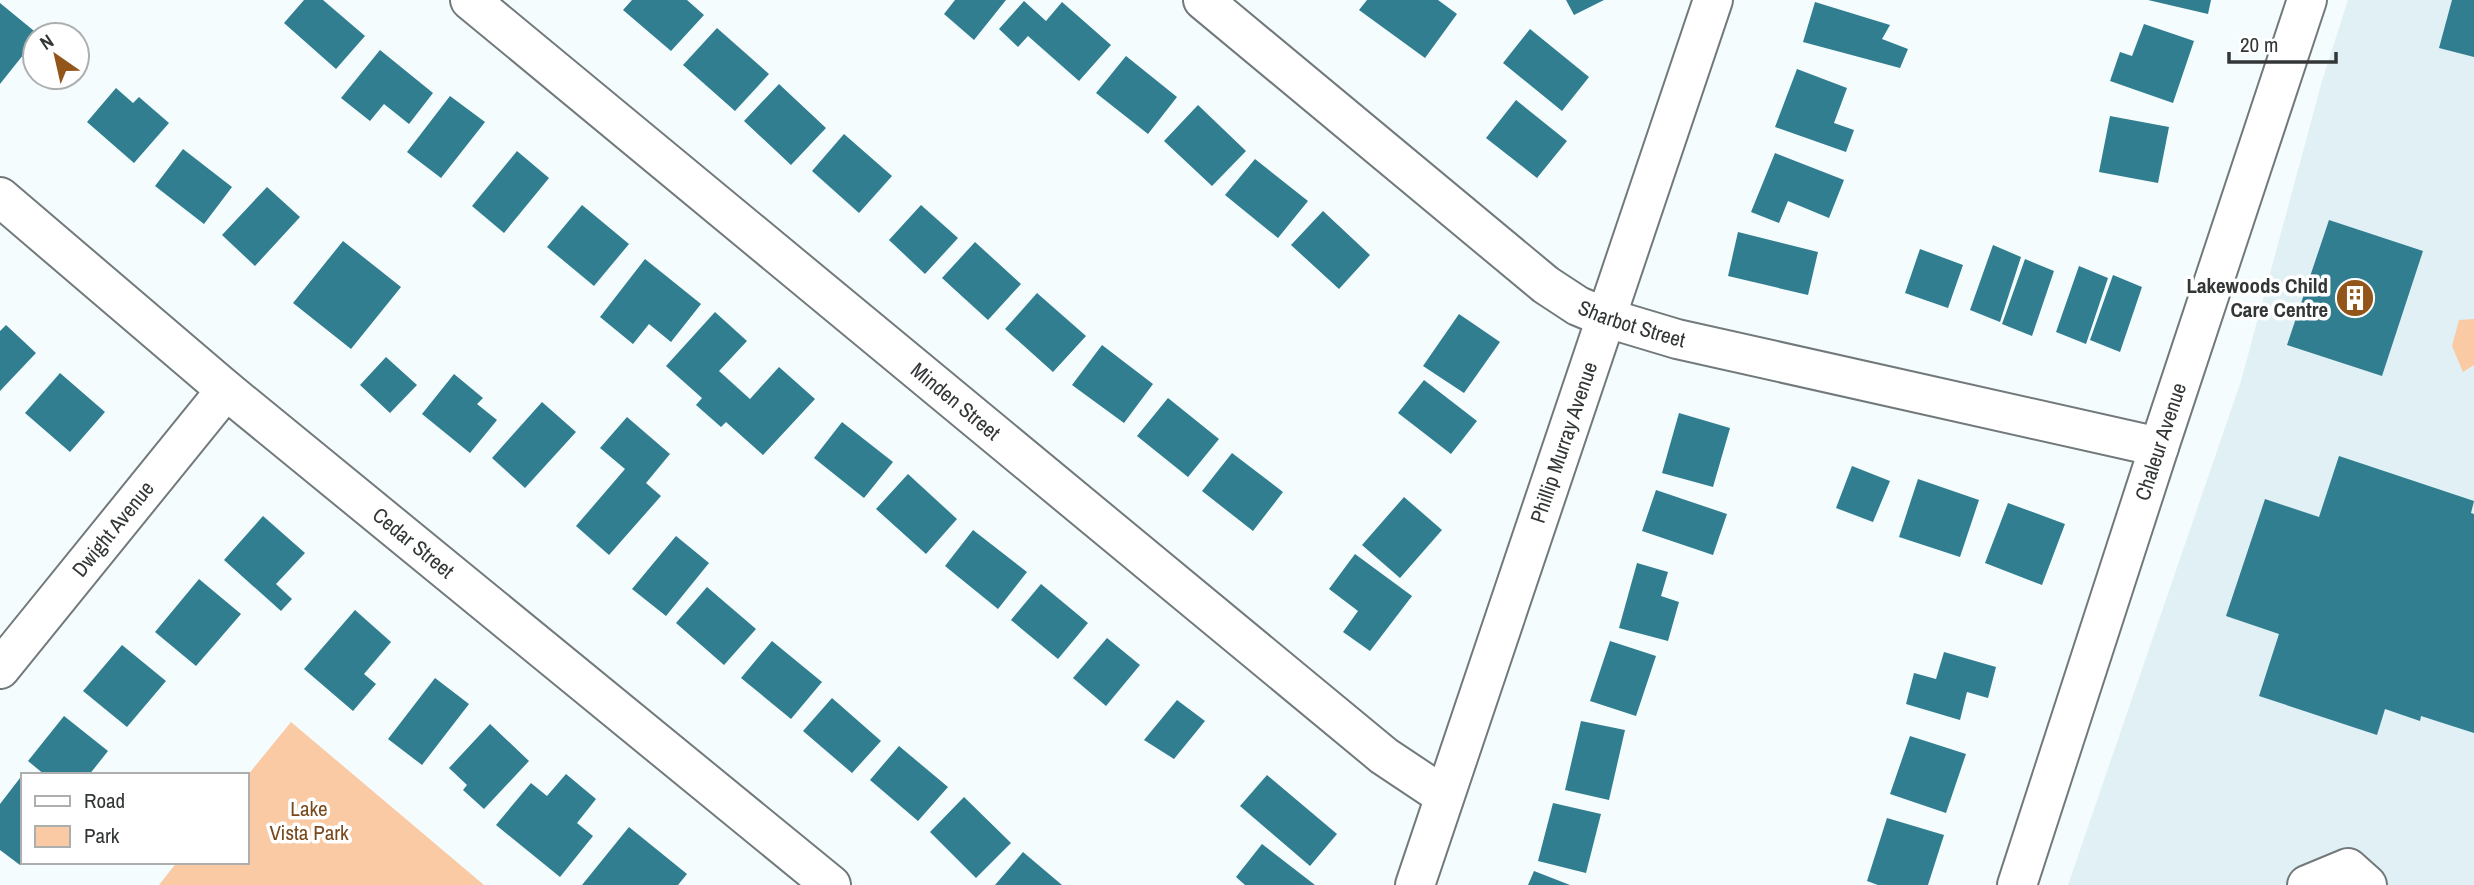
<svg xmlns="http://www.w3.org/2000/svg" width="2474" height="885" font-family="'Archivo Narrow',sans-serif">
  <style>
    .built { fill: #e0f0f5 }
    .green { fill: #f9caa4 }
    .building { fill: #317e90 }
    .lines { fill: none; stroke-linecap: round; stroke-linejoin: round }
    .minor-casing { stroke: #72797b; stroke-width: 42 }
    .minor { stroke: #fff; stroke-width: 38 }
    .labels { text-anchor: middle; stroke-width: 7; stroke-linejoin: round; paint-order: stroke }
    .poi-label { font-size: 21px; font-weight: bold; fill: #333637; stroke: #fff; text-anchor: end }
    .street-label { font-size: 21px; fill: #333637; stroke: #fff }
    .park-label { font-size: 21px; fill: #79491d; stroke: #fff }
  </style>
  <rect width="100%" height="100%" fill="#f4fcfe"/>
  <!-- built -->
  <path class="built" d="M2348,0H2474V885H2068L2241,381L2322,81Z"/>
  <!-- green -->
  <path class="green" d="M2474,319V365L2463,372L2452,346L2459,320Z
    M291,722L484,885H159L177,862H247V776Z"/>
  <!-- building -->
  <path class="building" d="M304,0H323L365,36L336,69L284,23Z
    M632,0H687L704,15L671,51L623,10Z
    M955,0H1006L974,40L944,14Z
    M1367,0H1438L1457,14L1425,58L1359,10Z
    M1566,0H1604L1574,15Z
    M2148,0H2211L2208,14Z
    M2452,0H2474V57L2439,48Z
    M1024,1L1046,21L1062,2L1111,45L1079,81L1028,36L1018,47L999,29Z
    M1815,2L1890,25L1882,39L1908,49L1900,68L1803,42Z
    M0,3L39,35H35V40L0,84Z
    M2144,24L2194,41L2173,103L2110,81L2120,52L2132,56Z
    M717,28L769,74L735,111L683,65Z
    M1530,29L1589,77L1562,111L1503,63Z
    M380,50L433,93L409,124L384,104L370,121L341,98Z
    M1126,56L1177,97L1148,134L1096,93Z
    M1797,69L1847,88L1834,123L1854,130L1846,152L1775,127Z
    M779,84L826,128L791,165L744,121Z
    M116,88L133,103L139,97L169,123L134,163L87,122Z
    M450,96L485,122L441,178L407,152Z
    M1516,100L1567,141L1537,178L1486,138Z
    M1198,105L1246,151L1212,186L1164,141Z
    M2110,116L2169,127L2158,183L2099,172Z
    M844,134L892,176L859,213L812,171Z
    M183,149L232,187L204,224L155,186Z
    M517,151L549,178L504,233L472,206Z
    M1775,153L1844,180L1829,218L1788,201L1779,223L1751,212Z
    M1255,159L1308,201L1278,238L1225,195Z
    M267,187L300,217L255,266L222,235Z
    M582,205L629,244L594,286L547,247Z
    M921,205L958,238L925,274L889,240Z
    M1323,211L1370,255L1339,289L1291,245Z
    M2329,220L2423,251L2382,376L2287,345Z
    M1738,232L1818,252L1808,295L1728,276Z
    M343,241L401,287L351,349L293,303Z
    M975,242L1021,284L988,320L942,278Z
    M1993,245L2021,257L2000,322L1970,310Z
    M1920,249L1963,265L1948,308L1905,293Z
    M645,259L701,304L671,342L649,324L633,344L600,317Z
    M2025,259L2054,271L2032,336L2002,324Z
    M2079,266L2108,278L2086,344L2056,332Z
    M2113,275L2142,287L2120,352L2090,340Z
    M1037,293L1086,336L1053,372L1005,329Z
    M715,312L747,341L719,371L750,399L779,367L815,399L763,455L726,422L721,427L696,405L702,398L666,366Z
    M1459,314L1500,342L1464,393L1423,366Z
    M6,325L36,353L0,391V331Z
    M1102,345L1153,384L1124,423L1072,385Z
    M386,357L417,385L390,413L360,385Z
    M60,373L105,412L70,452L25,413Z
    M454,374L483,398L477,404L497,420L470,453L422,414Z
    M1424,380L1477,421L1451,454L1398,413Z
    M1168,398L1219,439L1188,477L1137,436Z
    M542,402L576,432L525,488L492,458Z
    M1679,413L1730,428L1713,487L1662,473Z
    M627,417L670,454L646,483L661,496L609,555L576,526L625,469L600,448Z
    M842,422L893,462L864,498L814,458Z
    M1232,453L1283,492L1253,531L1202,491Z
    M2339,456L2474,501L2471,513L2474,514V733L2421,716L2420,721L2385,709L2377,735L2259,696L2279,634L2226,616L2265,499L2319,517Z
    M1852,466L1890,481L1873,522L1836,508Z
    M908,474L957,519L926,554L876,509Z
    M1918,479L1979,500L1960,557L1899,537Z
    M1656,490L1727,514L1713,555L1642,531Z
    M1404,497L1442,530L1400,578L1362,545Z
    M2008,503L2065,524L2042,585L1985,563Z
    M263,516L305,553L276,584L292,599L281,611L224,560Z
    M973,530L1027,572L998,609L945,566Z
    M676,536L709,563L666,616L632,589Z
    M1355,554L1412,596L1370,651L1343,632L1358,611L1329,589Z
    M1637,563L1668,572L1661,596L1679,602L1668,641L1619,628Z
    M199,579L241,614L196,666L155,632Z
    M1041,584L1088,623L1058,659L1011,620Z
    M707,587L756,629L724,665L676,623Z
    M355,610L391,642L364,674L376,684L353,711L304,669Z
    M1107,638L1140,665L1106,706L1073,678Z
    M772,641L822,682L791,719L741,678Z
    M1610,641L1656,656L1636,716L1590,701Z
    M122,645L166,681L127,727L83,691Z
    M1944,652L1996,667L1988,698L1967,692L1960,720L1906,704L1914,673L1936,679Z
    M435,678L469,704L422,765L388,739Z
    M832,698L881,741L852,773L803,731Z
    M1177,700L1205,721L1174,759L1144,740Z
    M64,716L108,751L89,775H45L28,761Z
    M1581,721L1625,730L1609,800L1565,790Z
    M490,724L529,761L484,809L463,790L467,785L449,768Z
    M1910,736L1966,754L1946,813L1890,794Z
    M899,746L948,787L918,821L870,780Z
    M566,774L596,799L577,823L593,836L560,877L496,825L531,783L547,796Z
    M1267,775L1337,834L1310,866L1240,806Z
    M20,778L23,780V861L20,865L0,850V804Z
    M964,797L1011,843L976,878L930,832Z
    M1553,803L1601,814L1586,873L1538,861Z
    M1887,818L1944,835L1928,885H1878L1867,881Z
    M629,827L687,874L678,885H582Z
    M1262,844L1315,885H1245L1236,877Z
    M1023,852L1062,885H995Z
    M1534,871L1570,885H1528Z"/>
  <g class="lines">
    <!-- minor casing -->
    <g class="minor-casing">
      <g id="minor">
        <path id="s1" d="M470,0L1384,756L1444,796"/>
        <path id="s2" d="M1203,0L1546,285L1578,306L1607,318L1677,339L2159,447"/>
        <path id="s3" d="M0,197L226,390L831,885"/>
        <path id="s4" d="M0,669L226,390"/>
        <path id="s5" d="M1415,885L1713,0"/>
        <path id="s6" d="M2017,885L2159,447L2307,0"/>
        <path d="M2307,885L2348,868L2367,885"/>
      </g>
    </g>
    <!-- minor -->
    <use href="#minor" class="minor"/>
  </g>
  <!-- icons -->
  <defs>
    <g id="building-disc" transform="scale(2.0125)"><circle r="9.5" fill="#93561a" stroke="#fff"/><path d="M-4-6H4V6H1V3H-1V6H-4ZM-2.5-4.3h1.7v1.8h-1.7ZM.8-4.3h1.7v1.8H.8ZM-2.5-1h1.7V.8h-1.7ZM.8-1h1.7V.8H.8Z" fill="#fff"/></g>
  </defs>
  <g fill-rule="evenodd">
    <use href="#building-disc" x="2355" y="298"/>
  </g>
  <g class="labels">
    <!-- poi labels -->
    <g class="poi-label">
      <text x="2328" y="293">Lakewoods Child<tspan x="2328" dy="24">Care Centre</tspan></text>
    </g>
    <!-- street labels -->
    <g class="street-label">
      <text dy="7" stroke="none"><textPath href="#s2" startOffset="541">Sharbot Street</textPath></text>
      <text dy="7" stroke="none"><textPath href="#s1" startOffset="630">Minden Street</textPath></text>
      <text dy="7" stroke="none"><textPath href="#s6" startOffset="466">Chaleur Avenue</textPath></text>
      <text dy="7" stroke="none"><textPath href="#s5" startOffset="467">Phillip Murray Avenue</textPath></text>
      <text dy="7" stroke="none"><textPath href="#s4" startOffset="180">Dwight Avenue</textPath></text>
      <text dy="7" stroke="none"><textPath href="#s3" startOffset="539">Cedar Street</textPath></text>
    </g>
    <!-- park labels -->
    <g class="park-label">
      <text x="309" y="816">Lake<tspan x="309" dy="24">Vista Park</tspan></text>
    </g>
  </g>
  <!-- legend -->
  <rect x="21" y="773" width="228" height="91" fill="#ffffff" stroke="#adafaf" stroke-width="2"/>
  <rect x="35" y="796" width="35" height="10" fill="#ffffff" stroke="#adafaf" stroke-width="2"/>
  <text x="84" y="808" font-size="21" fill="#333637">Road</text>
  <rect x="35" y="826" width="35" height="21" fill="#f9caa4" stroke="#adafaf" stroke-width="2"/>
  <text x="84" y="843" font-size="21" fill="#333637">Park</text>
  <!-- north arrow -->
  <g transform="translate(56 56) rotate(326)"><circle r="33" fill="#ffffff" stroke="#adafaf" stroke-width="2"/>
  <path d="M0-5L12 26L0 18L-12 26Z" fill="#93561a"/>
  <text y="-10" font-size="19" font-weight="bold" text-anchor="middle" fill="#333637">N</text>
  </g>
  <!-- scale -->
  <path d="M2229 52v10h107v-10" fill="none" stroke="#333637" stroke-width="3.5"/>
  <text x="2240" y="52" font-size="21" fill="#333637" stroke="#ffffff" stroke-width="5" paint-order="stroke">20 m</text>
</svg>
